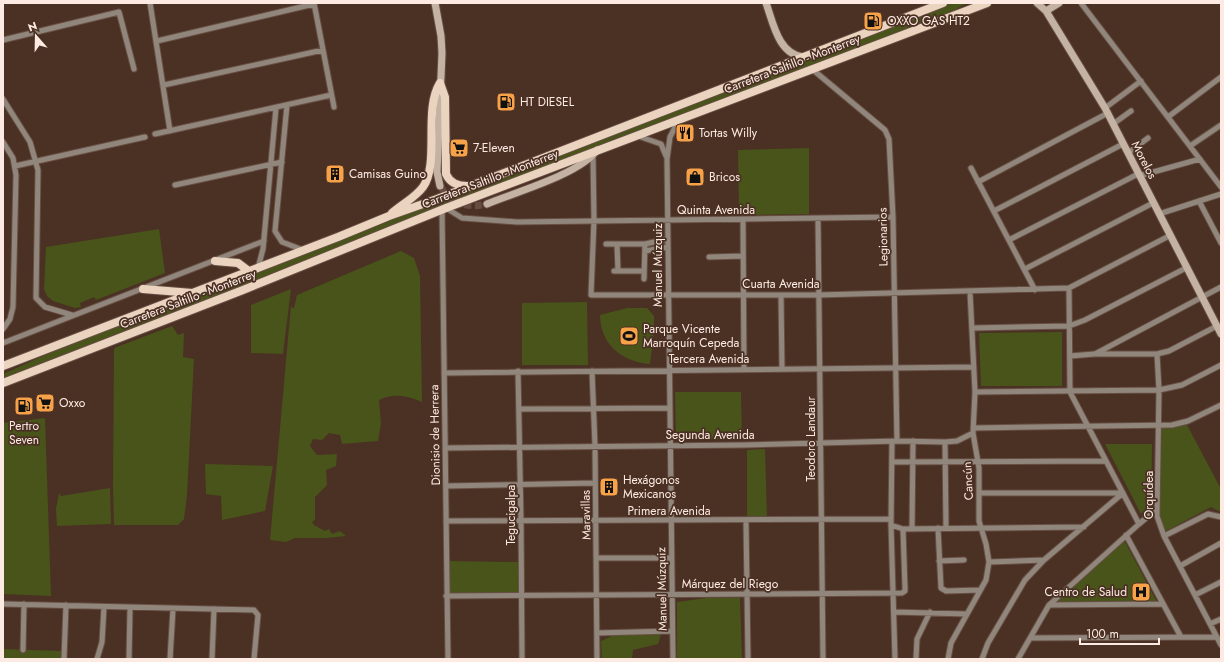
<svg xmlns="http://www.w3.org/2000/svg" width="1224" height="662" font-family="Jost,sans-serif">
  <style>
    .green { fill: #485419 }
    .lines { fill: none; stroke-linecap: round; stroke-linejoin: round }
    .secondary-tunnel { stroke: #664c41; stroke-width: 7; stroke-dasharray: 7 3.5; stroke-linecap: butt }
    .street-casing { stroke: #674e43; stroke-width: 7 }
    .secondary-casing { stroke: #674e43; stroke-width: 9 }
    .primary-casing { stroke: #674e43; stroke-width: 10 }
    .street { stroke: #91867c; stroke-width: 5 }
    .secondary { stroke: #c4b2a2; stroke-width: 7 }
    .primary { stroke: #ebd4bf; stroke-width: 8 }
    .labels { text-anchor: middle; stroke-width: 3.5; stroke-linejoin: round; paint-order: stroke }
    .poi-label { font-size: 12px; fill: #fdebe3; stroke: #4b3024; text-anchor: start }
    .street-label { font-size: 12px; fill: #fdebe3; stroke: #4b3024 }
  </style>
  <rect width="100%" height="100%" fill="#4b3024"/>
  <!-- green -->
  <path class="green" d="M951,3H967L953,11L766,84L490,187L247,284L3,379V374L52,352Z
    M809,148V214L739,215L738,150Z
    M159,229L165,273L96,300L94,297L80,303L81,307L75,308L53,301L47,296L44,289L46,247Z
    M401,251L414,258L420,276L422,402C408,395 392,393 379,400L381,423L378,441L342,444L340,435L329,433L322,440L313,439L310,446L317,455L337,454L336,466L326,470L327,485L315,497V520L312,522L314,525L325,531L329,529L332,534L340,531L346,536L326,538H295L286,542L270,540L291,305L292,308H294L297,295Z
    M291,289L283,354L251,353V305Z
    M587,302L588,365H522V303Z
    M627,308H647L654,316V331L650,364C622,362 600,344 600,315Z
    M172,326L178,335L184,333L183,357L194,359L187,495L184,519L178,525H114L113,486L114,348Z
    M1062,332V386H981L979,333Z
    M675,392H741L742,439L676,440Z
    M45,418L51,596L3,594V423Z
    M1187,425L1221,489V512L1211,507L1164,532L1159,517L1162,428Z
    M1105,444H1152L1151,506L1141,514Z
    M765,449L767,516L747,517V450Z
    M205,464L273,466L265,511L222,520L221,496L206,494Z
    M110,488L111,524L57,526L56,509L59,493L61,496Z
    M1124,540L1157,602H1057Z
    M449,561L518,562V594H448Z
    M706,598H740L742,659H677V602Z
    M661,634L658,644L633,650L632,659H602L601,641L614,635Z
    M3,649L62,651V659H3Z"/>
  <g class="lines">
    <!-- secondary-tunnel -->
    <path class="secondary-tunnel" d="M440,186C451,203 467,209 487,204"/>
    <!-- street casing -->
    <g class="street-casing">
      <path id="street" d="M150,3L170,131
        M314,3L334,107
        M1081,3L1221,187
        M3,40L119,12L134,69
        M157,41L314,4
        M812,69L885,130L889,139L893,217L897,441
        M164,85L323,50
        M3,99L30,142L38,170L36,298L45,307L72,315
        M287,105L275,231L282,242L303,250
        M1105,108L1141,81
        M1168,117L1221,77
        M1113,124L1131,111
        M155,134L331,95
        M638,136L661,144L666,156
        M3,142L13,158L16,175L13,307L10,319L3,329
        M1190,146L1221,125
        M1128,153L1148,138
        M593,156L594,220L591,295H818L1069,288L1169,236
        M15,166L145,137
        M971,168L1035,290
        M1139,176L1200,159
        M978,182L1108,113
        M175,185L282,162
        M1199,201L1221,243
        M446,208L462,218L517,222L893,217
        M442,210L448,659
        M994,211L1123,144
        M1159,214L1221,194
        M818,219L823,659
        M743,220L744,369
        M1009,240L1138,174
        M606,244H645L668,239
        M617,244L618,271
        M645,251L668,247
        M709,257L743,256
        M258,268L263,249L276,108
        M1025,269L1153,203
        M614,271H643
        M644,279L645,244
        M1069,288L1070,392L1139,524L1157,509
        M781,295L782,369
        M973,328L1069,326L1085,320L1186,268
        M3,343L264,241
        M1095,354L1221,287
        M1157,354L1159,390L1157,516L1164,536L1221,645
        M1070,356L1094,354H1157L1169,351L1217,326
        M518,371L521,521L522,659
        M592,371L595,446L597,659
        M444,373L974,367
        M975,392L1159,390L1182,385L1221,365
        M520,409L670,408
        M974,428L1172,425L1188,421L1221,405
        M892,441L891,525L895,659
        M945,442L946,528
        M446,448L744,445L897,441L945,442L957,441L973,433
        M892,462L1106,461
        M446,486L595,483
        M979,493H1123
        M446,521L891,519
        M746,521L748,659
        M891,525L903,529L1084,527
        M938,528L941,588L946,591L980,590
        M912,529L913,441
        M1126,535L1181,637
        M1164,536L1208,514L1221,517
        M596,558H671
        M939,561L964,560
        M989,562L1044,560
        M1180,566L1221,543
        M1195,595L1221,582
        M446,596L902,593L905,591V588L903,529
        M3,604L254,610L258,615L254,659
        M1049,605L1162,604
        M894,612L967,614
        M1210,624L1221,619
        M597,633L672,631
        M1030,638L1217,637
        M23,650L24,604
        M64,659L66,605
        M97,659L102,642L104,607
        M129,659L130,608
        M170,659L173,609
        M212,659L214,609
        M673,659L667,159L670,137L679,120
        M916,659L917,639L930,612
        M948,659L951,643L986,580L989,562L986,544L979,521V468L973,433L975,392L970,292
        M982,659L988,643L1025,580L1044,560L1123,493
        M1018,659L1049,605L1139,524"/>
    </g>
    <!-- secondary casing -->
    <g class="secondary-casing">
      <path id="secondary" d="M435,3L441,36L442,53L437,172L440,186
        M766,3C773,22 778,54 803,57
        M1037,3L1046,11L1105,108L1221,334
        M1046,11L1059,3
        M487,204C516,192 580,174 597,150"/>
    </g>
    <!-- primary casing -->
    <g class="primary-casing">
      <path id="primary" d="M392,213C402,204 415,198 423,187C440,163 423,110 440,83L445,97L446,174C450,183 458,186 467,186
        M215,261L238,263L250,272
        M143,289L192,293
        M3,366L338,237L389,216L437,199L943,3
        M3,383L243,290L446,208L987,3"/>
    </g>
    <!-- street -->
    <use href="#street" class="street"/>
    <!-- secondary -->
    <use href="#secondary" class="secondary"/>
    <!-- primary -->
    <use href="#primary" class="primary"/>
  </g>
  <!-- icons -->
  <defs>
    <g id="fuel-square" transform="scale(1)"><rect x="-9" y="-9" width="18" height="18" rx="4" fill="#f7a248" stroke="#4b3024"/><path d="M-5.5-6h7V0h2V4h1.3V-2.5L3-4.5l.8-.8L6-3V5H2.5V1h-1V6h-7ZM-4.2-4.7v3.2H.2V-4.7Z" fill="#111"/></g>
    <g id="restaurant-square" transform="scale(1)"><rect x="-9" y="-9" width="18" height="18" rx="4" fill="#f7a248" stroke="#4b3024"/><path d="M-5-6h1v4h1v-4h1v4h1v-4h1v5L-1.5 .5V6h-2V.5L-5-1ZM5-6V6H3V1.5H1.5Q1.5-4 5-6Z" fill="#111"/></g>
    <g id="supermarket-square" transform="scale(1)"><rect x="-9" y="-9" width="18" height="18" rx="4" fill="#f7a248" stroke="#4b3024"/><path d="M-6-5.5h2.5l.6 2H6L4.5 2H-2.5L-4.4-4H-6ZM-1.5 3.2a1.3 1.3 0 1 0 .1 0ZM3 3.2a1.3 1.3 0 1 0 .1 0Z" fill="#111"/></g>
    <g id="building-square" transform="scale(1)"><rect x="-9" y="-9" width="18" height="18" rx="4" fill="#f7a248" stroke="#4b3024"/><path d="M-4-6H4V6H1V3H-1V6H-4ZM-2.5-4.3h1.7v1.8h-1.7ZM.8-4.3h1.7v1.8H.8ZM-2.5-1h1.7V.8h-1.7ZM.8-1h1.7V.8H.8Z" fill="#111"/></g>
    <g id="shop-square" transform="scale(1)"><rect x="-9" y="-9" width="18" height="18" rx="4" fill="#f7a248" stroke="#4b3024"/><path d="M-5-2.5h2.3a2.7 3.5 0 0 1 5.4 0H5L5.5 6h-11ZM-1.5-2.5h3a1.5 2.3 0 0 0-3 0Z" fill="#111"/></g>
    <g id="stadium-square" transform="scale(1)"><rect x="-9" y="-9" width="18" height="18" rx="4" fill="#f7a248" stroke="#4b3024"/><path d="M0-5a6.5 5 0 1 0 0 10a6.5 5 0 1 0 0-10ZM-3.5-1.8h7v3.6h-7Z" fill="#111"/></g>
    <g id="hospital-square" transform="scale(1)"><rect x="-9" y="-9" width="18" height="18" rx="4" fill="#f7a248" stroke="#4b3024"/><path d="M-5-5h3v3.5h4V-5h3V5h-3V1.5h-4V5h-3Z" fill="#111"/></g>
  </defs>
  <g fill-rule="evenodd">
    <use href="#fuel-square" x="873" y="21"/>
    <use href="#fuel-square" x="506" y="102"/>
    <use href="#restaurant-square" x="685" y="133"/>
    <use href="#supermarket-square" x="459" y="148"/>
    <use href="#building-square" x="335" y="174"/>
    <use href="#shop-square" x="695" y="177"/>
    <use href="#stadium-square" x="629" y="336"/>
    <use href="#supermarket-square" x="45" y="403"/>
    <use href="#fuel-square" x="24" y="406"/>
    <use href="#building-square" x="609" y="487"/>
    <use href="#hospital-square" x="1141" y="592"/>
  </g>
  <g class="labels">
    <!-- poi labels -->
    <g class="poi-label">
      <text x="887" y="25">OXXO GAS HT2</text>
      <text x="520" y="106">HT DIESEL</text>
      <text x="699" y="137">Tortas Willy</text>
      <text x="473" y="152">7-Eleven</text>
      <text x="349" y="178">Camisas Guino</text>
      <text x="709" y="181">Bricos</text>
      <text x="643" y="333">Parque Vicente<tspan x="643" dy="14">Marroquín Cepeda</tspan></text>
      <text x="59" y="407">Oxxo</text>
      <text x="24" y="430" text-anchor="middle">Pertro<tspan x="24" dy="14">Seven</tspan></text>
      <text x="623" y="484">Hexágonos<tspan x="623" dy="14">Mexicanos</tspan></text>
      <text x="1127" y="596" text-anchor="end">Centro de Salud</text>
    </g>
    <!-- street labels -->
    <g class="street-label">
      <text transform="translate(792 64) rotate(-21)" y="4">Carretera Saltillo - Monterrey</text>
      <text transform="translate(1144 160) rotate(63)" y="4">Morelos</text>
      <text transform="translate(490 179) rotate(-21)" y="4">Carretera Saltillo - Monterrey</text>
      <text x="716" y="214">Quinta Avenida</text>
      <text transform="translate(883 237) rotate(-91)" y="4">Legionarios</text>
      <text transform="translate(658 265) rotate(-90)" y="4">Manuel Múzquiz</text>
      <text x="781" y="288">Cuarta Avenida</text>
      <text transform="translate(188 299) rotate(-21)" y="4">Carretera Saltillo - Monterrey</text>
      <text x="709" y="363">Tercera Avenida</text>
      <text transform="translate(435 435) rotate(-91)" y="4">Dionisio de Herrera</text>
      <text x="710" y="439">Segunda Avenida</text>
      <text transform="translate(811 439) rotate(-90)" y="4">Teodoro Landaur</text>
      <text transform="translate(968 481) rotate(-93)" y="4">Cancún</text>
      <text transform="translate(1149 495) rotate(-90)" y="4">Orquídea</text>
      <text x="669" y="515">Primera Avenida</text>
      <text transform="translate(511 515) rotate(-90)" y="4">Tegucigalpa</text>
      <text transform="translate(586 515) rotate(-91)" y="4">Maravillas</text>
      <text x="730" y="588">Márquez del Riego</text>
      <text transform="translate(662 589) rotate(-91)" y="4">Manuel Múzquiz</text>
    </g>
  </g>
  <!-- border -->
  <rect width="1224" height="662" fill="none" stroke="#fdebe3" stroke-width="8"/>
  <!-- north arrow -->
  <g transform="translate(36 36) rotate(340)" stroke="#4b3024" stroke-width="3" paint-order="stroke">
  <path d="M0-3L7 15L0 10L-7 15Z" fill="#fdebe3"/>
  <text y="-6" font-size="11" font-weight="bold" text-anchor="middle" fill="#fdebe3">N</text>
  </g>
  <!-- scale -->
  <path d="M1080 638v6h79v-6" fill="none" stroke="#fdebe3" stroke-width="2"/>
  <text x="1086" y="638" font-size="12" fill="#fdebe3" stroke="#4b3024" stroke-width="3" paint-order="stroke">100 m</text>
</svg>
